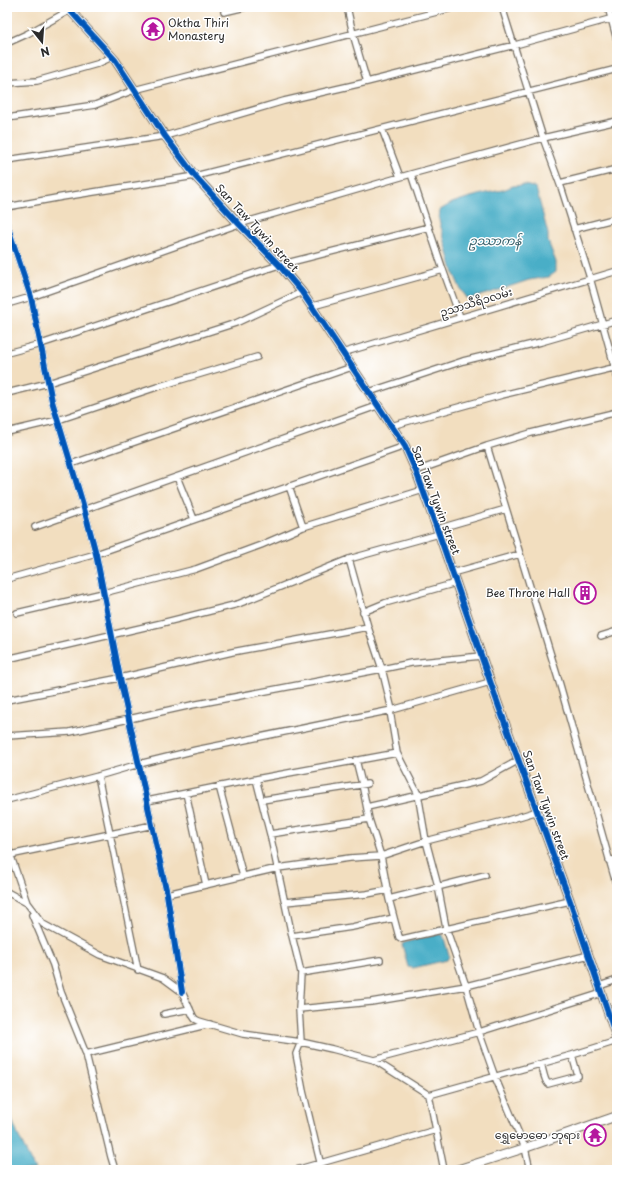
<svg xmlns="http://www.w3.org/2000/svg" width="624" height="1177" font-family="'Playpen Sans','Noto Sans Myanmar',sans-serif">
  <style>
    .water { fill: #48aec7; stroke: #3a6c79 }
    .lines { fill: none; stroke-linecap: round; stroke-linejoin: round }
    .street-casing { stroke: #716a5f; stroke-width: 8 }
    .secondary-casing { stroke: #716a5f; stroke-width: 10 }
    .street { stroke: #fff; stroke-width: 5.5 }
    .secondary { stroke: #fff; stroke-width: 8 }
    .cycleway-casing { stroke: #fff; stroke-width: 8 }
    .cycleway { stroke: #0057b8; stroke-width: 6 }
    .labels { text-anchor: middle; stroke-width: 3; stroke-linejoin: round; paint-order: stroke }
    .poi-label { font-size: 11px; fill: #2b2b2b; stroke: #fff; text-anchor: end }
    .street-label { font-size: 11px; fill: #2b2b2b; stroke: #fff }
    .water-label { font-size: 12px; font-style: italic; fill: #375f69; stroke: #fff }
  </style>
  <rect width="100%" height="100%" fill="#fff"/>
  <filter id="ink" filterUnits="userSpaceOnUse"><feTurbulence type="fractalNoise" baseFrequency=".025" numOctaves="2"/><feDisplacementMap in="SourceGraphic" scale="8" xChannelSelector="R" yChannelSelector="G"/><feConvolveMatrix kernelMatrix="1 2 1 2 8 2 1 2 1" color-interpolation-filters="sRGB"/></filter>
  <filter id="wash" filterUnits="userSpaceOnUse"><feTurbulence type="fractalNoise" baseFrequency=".012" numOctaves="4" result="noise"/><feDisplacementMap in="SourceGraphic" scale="16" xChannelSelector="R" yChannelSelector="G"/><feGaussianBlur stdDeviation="0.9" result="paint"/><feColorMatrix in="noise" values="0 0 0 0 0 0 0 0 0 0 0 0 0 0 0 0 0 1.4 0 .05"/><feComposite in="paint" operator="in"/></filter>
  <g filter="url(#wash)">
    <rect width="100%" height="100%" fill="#f2debf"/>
    <!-- water -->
    <path class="water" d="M525,185L536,188L548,234V241L556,262V272L549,277L529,280L490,293L468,299L461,290L454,274L439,220L440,210L452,203L467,198L486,193L503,190L513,186Z
      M440,934L443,935L444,938L449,956L447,960L413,968L408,967L402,944L406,942Z
      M7,1107L18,1135L35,1170H7Z"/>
  </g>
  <g filter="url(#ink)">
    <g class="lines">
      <!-- street casing -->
      <g class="street-casing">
        <path id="street" d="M347,7L353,34L367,82
          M502,7L543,138L562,190L590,278L617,376
          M608,7L617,40
          M224,12L245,7
          M7,43L27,34L70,10L81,7
          M7,83L37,81L97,64L112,57
          M7,118L95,105L134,90L456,7
          M382,129L400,177
          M7,160L165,136L284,101L367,82L515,45L617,17
          M411,174L443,270L460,317
          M560,183L617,169
          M7,207L62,197L195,176L617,69
          M7,225L31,297L52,401L82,501L96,554L120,678L167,894L182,992
          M574,229L617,218
          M7,304L31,297L239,224L411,174L543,138L617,121
          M313,306L443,270
          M7,353L41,344L279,265L429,227
          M342,353L617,271
          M369,392L463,361L541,342L617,320
          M7,393L48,383L236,323L302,292
          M391,426L502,395L617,367
          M7,432L58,420L157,387L257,357
          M487,446L560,685L617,887
          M71,464L352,367
          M416,471L487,446L531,433L617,412
          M177,477L194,519
          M289,486L303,527
          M35,527L377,406
          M437,529L506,509
          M349,559L368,627L382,669L392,710
          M452,573L520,554
          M7,579L96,554L405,446
          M363,612L385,603L456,583
          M17,613L103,593L196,569L261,545L303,527L423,490
          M601,636L617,631
          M7,659L162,623L238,604L349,559L439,534
          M7,700L120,678L232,652L368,627
          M390,711L397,753L418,794L426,841L438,886L446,928L466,986L479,1032L495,1077L525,1148L530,1170
          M7,736L70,732L192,705L382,669L411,663L481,656
          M98,776L138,970
          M256,779L270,834L292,936L299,964L301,973L299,1009
          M219,786L243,876
          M186,793L206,885
          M7,800L98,776L139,764L196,750L392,710L490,682
          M262,800L367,784
          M147,801L256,779L397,753
          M367,807L481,781L519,760
          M369,819L381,856L389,899L399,937L402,939L570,901
          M270,834L369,819L362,784L356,760
          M7,845L27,903
          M10,855L153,825
          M609,861L617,859
          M7,892L27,903L43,924L100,955L163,978L182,992L193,1016L195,1019L199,1021L243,1034L301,1042L332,1049L374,1060L429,1095L572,1055L617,1041
          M167,894L278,868L350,858L381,856L426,841L508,820L538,811
          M389,899L485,875
          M285,902L367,894L388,890
          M32,915L53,965L61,992L86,1054L111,1157L115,1170
          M292,936L352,927L394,918
          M301,973L380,960
          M599,986L617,980
          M164,1014L190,1009
          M86,1054L210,1024
          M374,1060L479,1032L602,993
          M541,1064C543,1069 544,1080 548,1084L578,1076L572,1055
          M429,1095L444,1170
          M296,1170L436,1130
          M322,1170L303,1091L296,1054L301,1042L299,1009L371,1002L466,986L589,955"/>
      </g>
      <!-- secondary casing -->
      <g class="secondary-casing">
        <path id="secondary" d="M67,7L115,60L165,136L195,176L239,224L279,265L302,292L405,446L416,471L439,534L499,707L570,901L617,1039
          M456,1170L525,1148L617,1116"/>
      </g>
      <!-- street -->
      <use href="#street" class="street"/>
      <!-- secondary -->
      <use href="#secondary" class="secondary"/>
      <!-- cycleway casing -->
      <g class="cycleway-casing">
        <path id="cycleway" d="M67,7L115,60L165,136L195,176L239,224L279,265L302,292L405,446L416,471L439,534L499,707L570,901L617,1039
          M7,225L31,297L52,401L82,501L96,554L120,678L167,894L182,992"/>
      </g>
      <!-- cycleway -->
      <use href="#cycleway" class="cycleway"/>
    </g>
  </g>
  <!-- icons -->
  <defs>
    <g id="temple-ring" transform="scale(1.15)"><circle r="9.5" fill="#fff" stroke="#b5179e" stroke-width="1.5"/><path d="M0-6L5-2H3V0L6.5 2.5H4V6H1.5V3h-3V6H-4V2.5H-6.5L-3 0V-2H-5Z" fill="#b5179e"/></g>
    <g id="building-ring" transform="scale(1.15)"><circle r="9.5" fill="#fff" stroke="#b5179e" stroke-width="1.5"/><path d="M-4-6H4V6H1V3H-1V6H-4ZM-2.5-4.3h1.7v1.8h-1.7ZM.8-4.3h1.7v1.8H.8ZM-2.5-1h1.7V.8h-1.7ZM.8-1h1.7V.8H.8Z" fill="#b5179e"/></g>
  </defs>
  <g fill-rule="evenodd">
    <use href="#temple-ring" x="153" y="29"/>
    <use href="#building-ring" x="585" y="593"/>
    <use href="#temple-ring" x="595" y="1135"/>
  </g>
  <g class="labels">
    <!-- poi labels -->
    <g class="poi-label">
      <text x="168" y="27" text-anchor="start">Oktha Thiri<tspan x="168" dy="13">Monastery</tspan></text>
      <text x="570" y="597">Bee Throne Hall</text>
      <text x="580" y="1139">ရွှေမောဓော ဘုရား</text>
    </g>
    <!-- street labels -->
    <g class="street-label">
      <text transform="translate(257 228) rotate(47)" y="4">San Taw Tywin street</text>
      <text transform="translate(476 302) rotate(-17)" y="4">ဥသာသီရိ၁လမ်း</text>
      <text transform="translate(436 500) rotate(69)" y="4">San Taw Tywin street</text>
      <text transform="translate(546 805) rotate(70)" y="4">San Taw Tywin street</text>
    </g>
    <!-- water labels -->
    <g class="water-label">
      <text x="495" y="245">ဥဿာကန်</text>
    </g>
  </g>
  <!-- margin -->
  <rect width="624" height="1177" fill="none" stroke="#fff" stroke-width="24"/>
  <!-- north arrow -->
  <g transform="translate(42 42) rotate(163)" stroke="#ffffff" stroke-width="3" paint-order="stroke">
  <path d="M0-3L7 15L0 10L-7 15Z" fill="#2b2b2b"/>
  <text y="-6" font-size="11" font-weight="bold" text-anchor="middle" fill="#2b2b2b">N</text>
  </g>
</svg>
